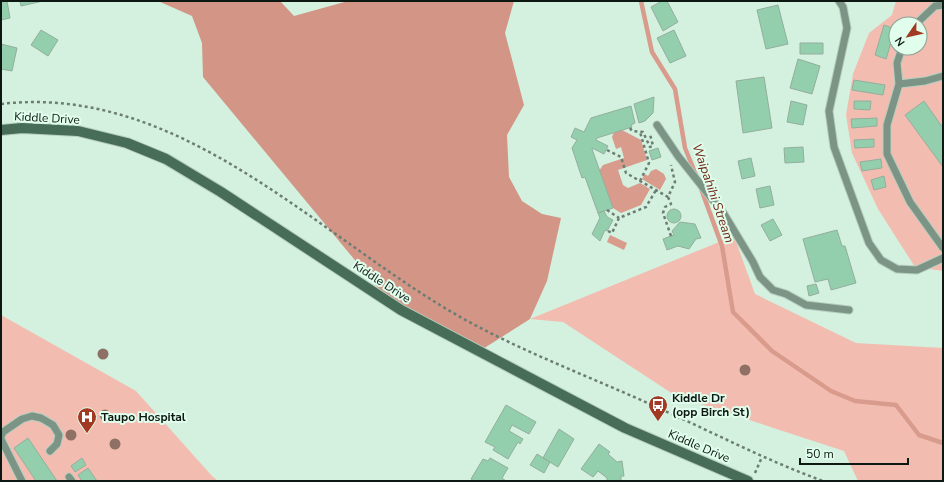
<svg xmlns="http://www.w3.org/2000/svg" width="944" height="482" font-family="'Nunito Sans',sans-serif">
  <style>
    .green { fill: #f2bdb0; fill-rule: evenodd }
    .forest { fill: #d29586 }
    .water { fill: #d99b8c }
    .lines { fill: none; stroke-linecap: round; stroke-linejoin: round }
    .stream { stroke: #d99b8c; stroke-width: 4.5 }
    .building { fill: #93cfad; stroke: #93ae9e }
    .lane-casing { stroke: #b4cdbe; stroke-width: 9 }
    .secondary-casing { stroke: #b4cdbe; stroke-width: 12 }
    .path { stroke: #6c7e73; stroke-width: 2.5; stroke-dasharray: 3 3; stroke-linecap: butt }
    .lane { stroke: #7b9485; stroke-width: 7 }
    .secondary { stroke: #476c57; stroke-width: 10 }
    .tree { fill: #8e7164 }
    .labels { text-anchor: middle; stroke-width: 4; stroke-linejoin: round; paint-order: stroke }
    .street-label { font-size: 12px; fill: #0e1812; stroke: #e1feed }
    .poi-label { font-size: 12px; font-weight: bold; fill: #0e1812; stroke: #e1feed; text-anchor: start }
    .water-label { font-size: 13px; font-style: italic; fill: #722817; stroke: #e1feed }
  </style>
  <rect width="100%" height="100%" fill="#d4f0df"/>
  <!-- green -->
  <path class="green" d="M896,1H943V271L915,267L878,209L852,153L846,115L853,74L869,33L892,15ZM896,24H920V48H896Z
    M734,236L755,294L856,343L943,348V481H858L844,451L676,396L563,322L530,319Z
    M1,315L136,391L212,476L218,481H1Z"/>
  <!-- forest -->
  <path class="forest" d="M158,1H280L294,16L348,1H514L505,33L524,105L507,135L509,177L522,201L542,214L561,218L547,281L530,319L478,352L383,294L203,77L202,43L192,16Z"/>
  <!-- water -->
  <path class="water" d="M622,130L641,140L647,160L618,170L623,185L628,188L640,183L650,189L641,205L621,213L613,208L599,171L603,165L624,158L621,147L616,149L612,137L614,132Z
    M656,169L664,174L666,179L660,190L642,179L645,174L648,176L651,171Z
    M610,235L627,243L624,250L607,242Z"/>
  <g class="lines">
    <!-- stream -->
    <path class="stream" d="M641,1L652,52L675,89L685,148L696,175
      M700,186L722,246L733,312L772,351L831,391L855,401L896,405L919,435L943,443"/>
  </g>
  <!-- building -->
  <path class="building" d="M1,1H7L10,18L1,20Z
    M20,1H43L21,6Z
    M662,1H667L678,22L663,31L651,7Z
    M778,5L788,44L766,49L757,10Z
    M884,25L895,29L886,59L875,55Z
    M41,30L58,40L48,56L31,45Z
    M674,30L686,56L670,63L657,38Z
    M800,43H823V54H800Z
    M1,44L17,48L12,71L1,69Z
    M798,59L820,66L812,94L790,88Z
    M764,77L772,128L743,133L736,81Z
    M854,80L885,85L883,95L852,90Z
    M654,97L653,113L645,121L639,123L634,104Z
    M791,101L807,105L803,125L787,122Z
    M854,101H871L870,110L854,109Z
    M924,101L943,128V167L905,115Z
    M631,106L635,123L631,125L632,127L597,138L596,140L608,146L604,154L592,148V149L613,208L598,213L585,177L582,178L572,148L577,140L571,137L575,128L584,132L591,118Z
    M877,118V126L852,128L851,119Z
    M874,139V147L855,148L854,140Z
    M803,147L804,162L785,163L784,148Z
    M658,148L661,157L652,160L649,151Z
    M751,158L755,176L742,179L738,161Z
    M881,159L882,168L862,171L860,162Z
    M884,176L886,187L874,190L871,180Z
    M770,186L774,205L760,208L756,189Z
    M667 216a7 7 0 1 1 14 0a7 7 0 1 1-14 0Z
    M604,211L607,217L613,220L607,231L605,230L600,241L592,234L600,218L598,213Z
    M773,219L782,235L770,241L761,225Z
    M680,222L695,224L701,238L696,239L689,249L678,246L667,250L663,239L674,235L672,231Z
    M837,230L842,246H845L856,283L831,290L828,279L815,282L803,239Z
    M816,284L819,293L809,296L807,286Z
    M506,405L536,422L529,434L512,425L509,431L523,439L520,444L518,442L508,459L493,450L495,447L485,442Z
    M559,429L574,439L558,467L543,458Z
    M28,438L57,481H36L14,448Z
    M599,444L610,452L608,454L617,462L622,461L624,476H621V481H607V478L598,471L593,477L581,469Z
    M537,454L550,462L544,473L530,465Z
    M82,458L86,465L75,472L71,466Z
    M490,458L508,468L502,478L506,481H474L471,479L483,459L488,461Z
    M88,468L97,481H82L78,475Z"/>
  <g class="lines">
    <!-- lane casing -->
    <g class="lane-casing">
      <path id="lane" d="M839,1L843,7L847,28L829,111L834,147L869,243L881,260L897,269L917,270L943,258
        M916,24L935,6L943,5
        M902,48L897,63L899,84L887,125V154L910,202L943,248
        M899,84L925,81L943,76
        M657,125L678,156L724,214L753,262L760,277L773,290L786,294L806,305L849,310
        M1,437L3,432L22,419L32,416L41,418L53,425L59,435L57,444L50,451
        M1,439L22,481
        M69,477L72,481"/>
    </g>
    <!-- secondary casing -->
    <g class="secondary-casing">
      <path id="secondary" d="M1,130L22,128L78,131L127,143L166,159L221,192L401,310L625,428L748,481"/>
    </g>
    <!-- path -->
    <path class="path" d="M1,104C181,83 318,237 462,318C527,354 596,379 663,410C716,434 768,461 823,481
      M630,128L632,131L643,132L650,147L653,146L650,134
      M607,150L621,157L626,173L668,197L675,182L671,165
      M640,181L649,163L640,132
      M668,197L671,204L665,207L663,213L671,236
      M607,210L619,218
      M608,231L612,233L619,218L646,207L656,190
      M755,473L762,457"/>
    <!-- lane -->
    <use href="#lane" class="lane"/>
    <!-- secondary -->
    <use href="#secondary" class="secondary"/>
  </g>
  <!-- trees -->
  <g class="tree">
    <circle cx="103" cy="354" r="5.5"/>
    <circle cx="745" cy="370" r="5.5"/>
    <circle cx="105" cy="415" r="5.5"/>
    <circle cx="71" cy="435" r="5.5"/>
    <circle cx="115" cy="444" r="5.5"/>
  </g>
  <!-- icons -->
  <defs>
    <g id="bus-pin" transform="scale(1)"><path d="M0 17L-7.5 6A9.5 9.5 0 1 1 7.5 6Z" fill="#a23922" stroke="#e1feed"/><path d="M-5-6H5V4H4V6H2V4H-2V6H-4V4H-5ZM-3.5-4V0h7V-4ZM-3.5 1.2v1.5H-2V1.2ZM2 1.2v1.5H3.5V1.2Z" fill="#fff"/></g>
    <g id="hospital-pin" transform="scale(1)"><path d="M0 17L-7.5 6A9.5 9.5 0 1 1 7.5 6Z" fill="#a23922" stroke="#e1feed"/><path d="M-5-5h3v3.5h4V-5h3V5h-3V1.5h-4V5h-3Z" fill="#fff"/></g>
  </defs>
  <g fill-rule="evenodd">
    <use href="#bus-pin" x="658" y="405"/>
    <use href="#hospital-pin" x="87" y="417"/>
  </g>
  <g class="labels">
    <!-- street labels -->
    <g class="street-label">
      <text transform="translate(47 118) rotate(3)" y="4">Kiddle Drive</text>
      <text transform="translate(382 282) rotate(33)" y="4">Kiddle Drive</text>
      <text transform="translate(699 446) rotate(23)" y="4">Kiddle Drive</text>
    </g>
    <!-- poi labels -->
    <g class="poi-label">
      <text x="672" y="402">Kiddle Dr<tspan x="672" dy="14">(opp Birch St)</tspan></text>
      <text x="101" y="421">Taupo Hospital</text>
    </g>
    <!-- water labels -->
    <g class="water-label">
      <text transform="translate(714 193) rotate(71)" y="5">Waipahihi Stream</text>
    </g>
  </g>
  <!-- border -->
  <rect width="944" height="482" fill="none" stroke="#0e1812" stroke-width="4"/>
  <!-- north arrow -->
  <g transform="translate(908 36) rotate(236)"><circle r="19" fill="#e1feed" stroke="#8da295"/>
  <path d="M0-3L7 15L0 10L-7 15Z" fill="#a23922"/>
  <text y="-6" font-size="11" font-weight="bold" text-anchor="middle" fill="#0e1812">N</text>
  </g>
  <!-- scale -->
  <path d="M800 458v6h108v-6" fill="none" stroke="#0e1812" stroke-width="2"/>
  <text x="806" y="458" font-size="12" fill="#0e1812" stroke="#e1feed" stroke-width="3" paint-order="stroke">50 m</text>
</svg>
